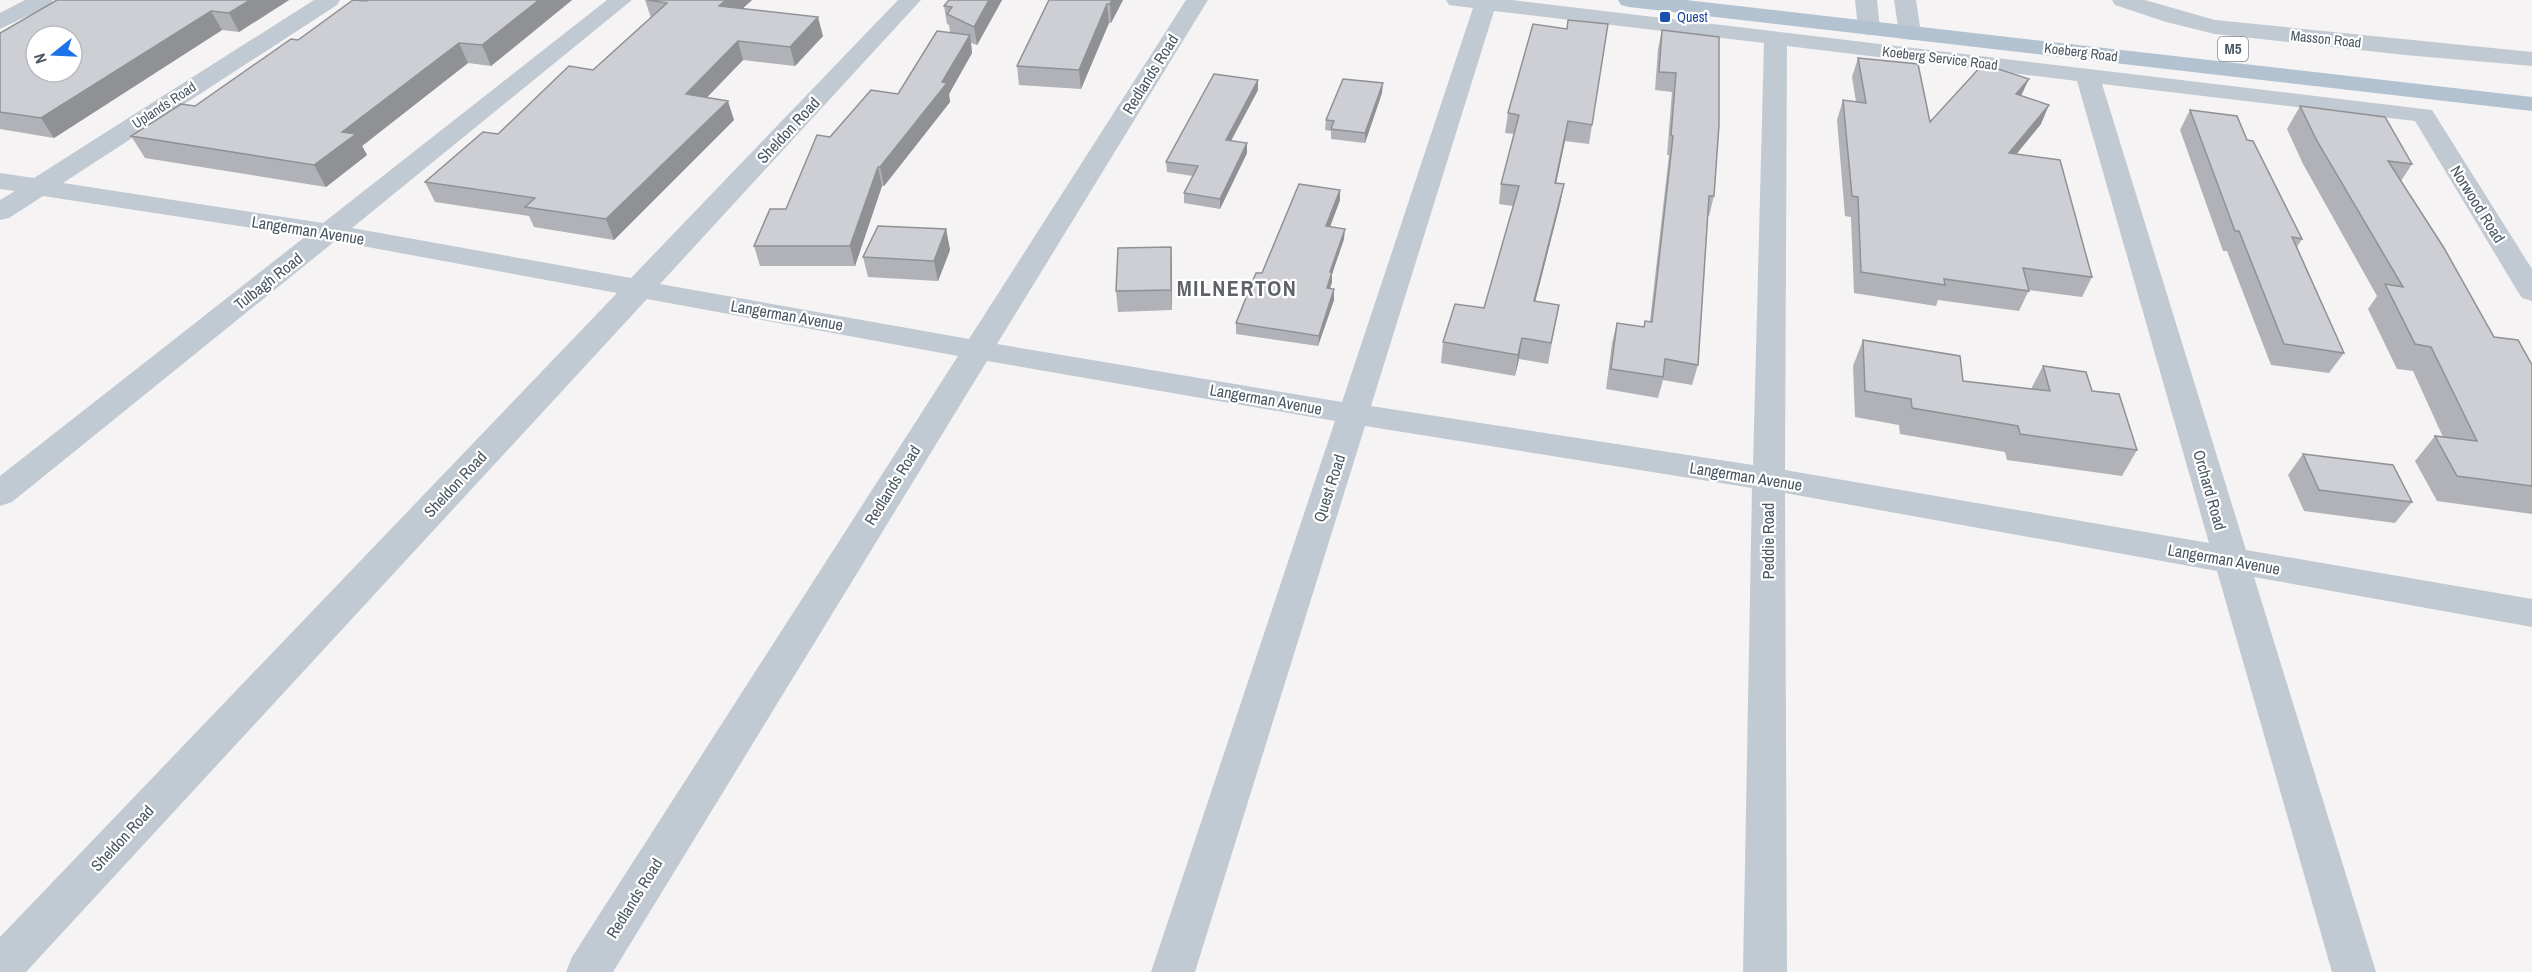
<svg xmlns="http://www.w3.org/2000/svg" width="2532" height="972" font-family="'Archivo Narrow',sans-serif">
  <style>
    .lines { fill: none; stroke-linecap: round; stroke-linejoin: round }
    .minor { fill: #c1cad2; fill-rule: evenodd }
    .primary { fill: #b3c2d1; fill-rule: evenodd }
    .wall { fill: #b0b2b7 }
    .shaded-wall { fill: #909195 }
    .building { fill: #cdcfd5; stroke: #909195; stroke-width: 1.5; fill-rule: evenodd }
    .transit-dot { fill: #1a4fb4; stroke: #fff; stroke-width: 2 }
    .labels { text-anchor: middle; stroke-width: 4.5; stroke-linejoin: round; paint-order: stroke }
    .far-transit-label { font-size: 14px; fill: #164399; stroke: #fff; text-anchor: start }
    .far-street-label { font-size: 14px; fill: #4a5661; stroke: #fff }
    .shield { fill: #fff; stroke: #808990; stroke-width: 1.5 }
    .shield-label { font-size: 15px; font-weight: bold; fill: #4a5661 }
    .street-label { font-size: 16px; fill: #4a5661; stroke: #fff }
    .district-label { font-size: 22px; font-weight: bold; letter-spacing: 1.5px; fill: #5f6368; stroke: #fff }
  </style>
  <rect width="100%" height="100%" fill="#f5f3f3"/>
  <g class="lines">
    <!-- minor -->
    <path class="minor" d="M25,0H53L50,5L0,29V13Z
      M314,0H340L337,5L63,183L323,223L607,0H632L352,228L631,278L898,0H921L660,284L969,339L1186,0H1208L997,344L1342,402L1473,8L1449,5L1446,0H1512L2432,110L2532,269V301L2522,298L2518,292L2415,121L2102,84L2246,550L2532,599V627L2254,577L2376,972H2332L2217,571L1785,493L1787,972H1743L1752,488L1365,426L1195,972H1151L1335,421L987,361L613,972H566L572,957L958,356L647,299L26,972H0V937L617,293L335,241L12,502L0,506V476L306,236L43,196L9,218L0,220V200L15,191L0,189V173L34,178ZM1494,11L1764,43L1753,465L1371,406ZM1787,46L2077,81L2209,543L1785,470Z
      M1855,0H1877L1880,28L1877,33L1869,35L1861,33L1858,28Z
      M1894,0H1916L1921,33L1918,38L1910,40L1902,38L1899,33Z
      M2112,0H2145L2215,20L2532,52V66L2405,55L2215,34L2166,22L2115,5Z"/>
    <!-- primary -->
    <path class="primary" d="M1618,0H1686L2532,97V111L1629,7L1621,5Z"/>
  </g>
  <!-- wall -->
  <path class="wall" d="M289,0L239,32L222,30L54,138L0,129V33Z
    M572,0L491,66L468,63L362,146L367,155L326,187L145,158L131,136L195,106L298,40L366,1Z
    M645,0H752L742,9L823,36L795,66L743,60L707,97L734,120L614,240L534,227L529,216L435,202L425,182L593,70L651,18Z
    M1002,0L977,45L971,43L972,53L949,94L950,102L884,186H882L855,266H760L754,246L786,209L830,137L898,94L950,33L949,25L947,24L944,6Z
    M1049,0H1123L1111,23H1109L1081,89L1019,85L1017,66Z
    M1662,30L1714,196L1709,216H1708L1698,365L1692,385L1663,380L1658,398L1606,389L1612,343L1617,323L1644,327L1650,321L1669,155H1667L1672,92L1655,90L1658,49Z
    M1858,58L1930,122L2021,96L2041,124L2016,154L2092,277L2082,297L2029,290L2019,311L1938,300L1936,306L1854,293L1851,217L1845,216L1837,120L1843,100L1856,102L1852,77Z
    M1258,80V90L1231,141L1247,143V153L1220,209L1184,203V193L1193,176L1167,172L1166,162Z
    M1382,93L1365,143L1331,139V131L1325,130L1326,120Z
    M2300,106L2412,164L2401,181L2494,337L2532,365V514L2437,501L2415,461L2435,436L2443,437L2413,371L2397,369L2368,309L2377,296L2303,164L2287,129Z
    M2190,110L2247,140L2302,239L2297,247L2344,353L2329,373L2271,365L2227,251H2223L2180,130Z
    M1508,113L1592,125L1589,144L1565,141L1556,183L1564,184L1560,204L1535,302L1559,305L1548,364L1519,359L1515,376L1441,363L1443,342L1484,308L1513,206L1499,204L1501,184L1514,134L1505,133Z
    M1340,200L1330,227L1344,239L1332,274V282L1330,289L1334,300L1318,346L1236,334V323L1262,273Z
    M946,229L950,250L938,281L868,277L863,257Z
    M1171,247L1172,267V310L1118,312L1116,291Z
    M1863,340L1963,381L2031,389L2043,366L2092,391L2137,450L2122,476L2007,460L2005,452L1900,434L1899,425L1855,417L1853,366Z
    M2303,454L2412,502L2395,523L2304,511L2288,475Z"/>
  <!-- shaded-wall -->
  <path class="shaded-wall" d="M250,0H289L239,32L229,13Z
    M539,0H572L491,66L482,45Z
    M726,0H752L724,25L719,6Z
    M989,0H1002L977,45L974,27Z
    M1112,0H1123L1111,23L1110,4Z
    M1107,4L1109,23L1081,89L1079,70Z
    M211,11L222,30L54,138L41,118Z
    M818,17L823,36L795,66L790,47Z
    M970,35L972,53L949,94L950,102L884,186L880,167Z
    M738,41L743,60L692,113L686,94Z
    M459,43L468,63L362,146L367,155L326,187L314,165L342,132Z
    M2029,79L2020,98L2016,94Z
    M1258,80V90L1226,150V140Z
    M1383,83L1382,93L1365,143V133Z
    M728,101L734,120L614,240L606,219Z
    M2049,105L2041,124L2001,173L2009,153Z
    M1568,121L1565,141L1552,203L1555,183Z
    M1247,143V153L1220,209V199Z
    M878,167L882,186L855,266L850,246Z
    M1564,184L1560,204L1530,322L1534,301Z
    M1340,190V200L1326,237V226Z
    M946,229L950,250L938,281L934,261Z
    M1345,229L1344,239L1332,274V282L1326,299L1327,288L1330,272Z
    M1171,247L1172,267V310L1171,290Z
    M1334,289V300L1318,346L1319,336Z
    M1522,338L1519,359L1515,376L1518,355Z"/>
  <!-- building -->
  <path class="building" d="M57,0H250L229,13L211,11L41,118L0,112V33ZM36,36H72V72H36Z
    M353,0L366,1L368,0H539L482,45L459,43L342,132L356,134L314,165L131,136L181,104L195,106L291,39L298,40Z
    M647,0H726L719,6L818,17L790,47L738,41L686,94L728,101L606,219L525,207L535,198L425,182L483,132L498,134L569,66L593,70L667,3Z
    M949,0H989L974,27L947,14L952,7L944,6Z
    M1049,0H1112L1110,4H1107L1079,70L1017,66Z
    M1568,20L1608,24L1592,125L1568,121L1555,183L1564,184L1534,301L1559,305L1551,343L1522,338L1518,355L1443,342L1455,304L1484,308L1519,186L1501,184L1519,115L1508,113L1533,24L1567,29Z
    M1662,30L1719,37V125L1714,196H1709L1698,365L1665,359L1663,377L1611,369L1617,323L1644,327L1645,321L1652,322L1673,136L1671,135L1676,73L1659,72Z
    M937,31L970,35L942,82L947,83L880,167H878L850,246H754L770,209H786L817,135L830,137L871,90L898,94Z
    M1858,58L1918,64L1930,122L1983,64L2029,79L2016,94L2049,105L2009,153L2060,160L2092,277L2023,268L2029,291L1944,279L1945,285L1861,272L1858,197L1852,196L1843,100L1866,103Z
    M1214,74L1258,80L1226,140L1247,143L1220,199L1184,193L1198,166L1166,162Z
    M1343,79L1383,83L1365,133L1331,129L1334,121L1326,120Z
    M2300,106L2385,117L2412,164L2388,161L2444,248L2494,337L2518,340L2532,365V486L2457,476L2435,436L2477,441L2431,347L2415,344L2385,284L2403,287L2317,141Z
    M2190,110L2237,116L2247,140L2253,141L2302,239L2292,237L2344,353L2284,344L2239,231H2235Z
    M1299,184L1340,190L1326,226L1345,229L1330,272H1332L1327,288L1334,289L1319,336L1236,323L1256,273H1262Z
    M878,226L946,229L934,261L863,257Z
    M1171,247V290L1116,291L1118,248Z
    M1863,340L1960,356L1963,381L2050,391L2043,366L2086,372L2092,391L2119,394L2137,450L2020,434L2018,426L1912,408L1911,399L1865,391Z
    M2303,454L2393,465L2412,502L2319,490Z"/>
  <!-- markers -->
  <rect class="transit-dot" x="1659" y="11" width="12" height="12" rx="3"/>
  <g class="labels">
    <!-- far-transit labels -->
    <g class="far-transit-label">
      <text x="1677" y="22">Quest</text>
    </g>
    <!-- far-street labels -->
    <g class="far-street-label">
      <text transform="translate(2326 39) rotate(6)" y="5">Masson Road</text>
      <text transform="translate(2081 52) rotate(7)" y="5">Koeberg Road</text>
      <text transform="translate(1940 58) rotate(7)" y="5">Koeberg Service Road</text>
      <text transform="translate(164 105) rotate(-33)" y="5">Uplands Road</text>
    </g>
    <!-- shield labels -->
    <rect class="shield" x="2218" y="37" width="30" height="24" rx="4.5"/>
    <g class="shield-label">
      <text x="2233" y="54">M5</text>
    </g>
    <!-- street labels -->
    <g class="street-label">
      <text transform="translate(1150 74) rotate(-58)" y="6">Redlands Road</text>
      <text transform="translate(788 130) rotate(-47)" y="6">Sheldon Road</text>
      <text transform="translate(2478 204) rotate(58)" y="6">Norwood Road</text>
      <text transform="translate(308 230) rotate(9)" y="6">Langerman Avenue</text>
      <text transform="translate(268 281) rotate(-38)" y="6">Tulbagh Road</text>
      <text transform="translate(787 315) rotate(10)" y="6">Langerman Avenue</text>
      <text transform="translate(1266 399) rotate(10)" y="6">Langerman Avenue</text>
      <text transform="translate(1746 476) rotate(9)" y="6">Langerman Avenue</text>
      <text transform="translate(455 484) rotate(-47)" y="6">Sheldon Road</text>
      <text transform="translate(892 485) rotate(-58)" y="6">Redlands Road</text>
      <text transform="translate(1329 488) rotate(-72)" y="6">Quest Road</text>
      <text transform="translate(2210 490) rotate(74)" y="6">Orchard Road</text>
      <text transform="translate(1768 541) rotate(-90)" y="6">Peddie Road</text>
      <text transform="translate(2224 559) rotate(10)" y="6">Langerman Avenue</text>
      <text transform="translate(122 838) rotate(-47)" y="6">Sheldon Road</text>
      <text transform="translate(634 898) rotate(-58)" y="6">Redlands Road</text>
    </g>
    <!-- district labels -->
    <g class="district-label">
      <text x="1237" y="296">MILNERTON</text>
    </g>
  </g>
  <!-- north arrow -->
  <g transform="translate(54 54) rotate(252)"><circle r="28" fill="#ffffff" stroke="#b7bbc0" stroke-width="1.5"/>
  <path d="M0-4.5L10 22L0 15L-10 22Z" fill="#1a73e8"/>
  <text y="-9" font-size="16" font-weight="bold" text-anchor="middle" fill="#4a5661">N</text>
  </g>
</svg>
